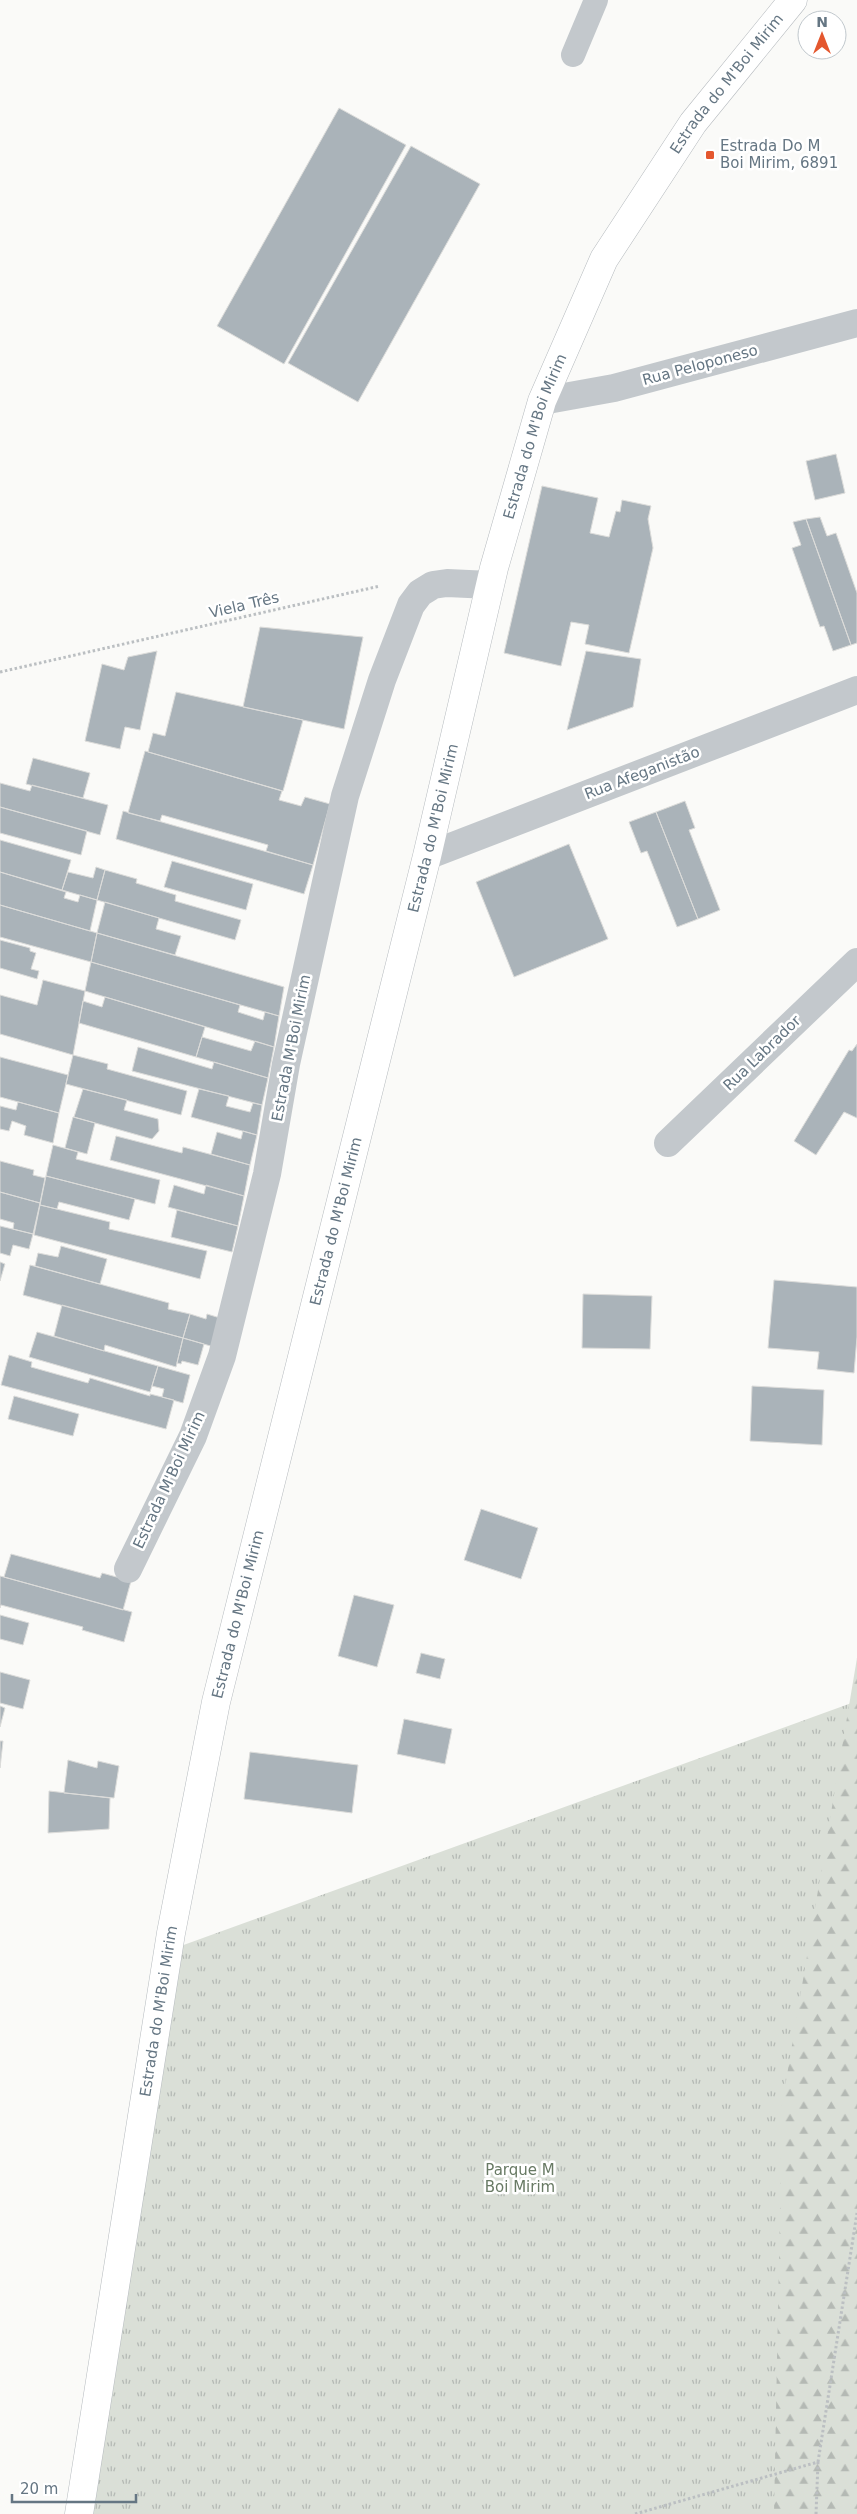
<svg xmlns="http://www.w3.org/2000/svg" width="857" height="2514" font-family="'DejaVu Sans',sans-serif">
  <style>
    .grass { fill: url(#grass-tufts) }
    .forest { fill: url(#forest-firs) }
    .building { fill: #aab3b9; stroke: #dcdcda }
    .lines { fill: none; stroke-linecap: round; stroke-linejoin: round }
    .primary-casing { stroke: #b5babe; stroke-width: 29 }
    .path { stroke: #bbbfc2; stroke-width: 3; stroke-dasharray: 2.5 2.5; stroke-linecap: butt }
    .lane { stroke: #c3c8cc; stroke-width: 24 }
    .street { stroke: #c3c8cc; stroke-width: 28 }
    .primary { stroke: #fff; stroke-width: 28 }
    .poi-dot { fill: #e4572e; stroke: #fff; stroke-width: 2 }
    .labels { text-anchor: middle; stroke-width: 5; stroke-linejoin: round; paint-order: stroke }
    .street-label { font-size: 15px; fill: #657683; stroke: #fff }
    .poi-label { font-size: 15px; fill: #657683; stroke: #fff; text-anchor: start }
    .park-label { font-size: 15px; fill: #687a64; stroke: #fff }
  </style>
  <defs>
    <pattern id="grass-tufts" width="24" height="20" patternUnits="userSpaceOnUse" patternTransform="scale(1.25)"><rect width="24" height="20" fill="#dadfd7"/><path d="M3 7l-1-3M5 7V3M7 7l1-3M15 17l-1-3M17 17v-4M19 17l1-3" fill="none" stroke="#b4b9b4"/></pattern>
    <pattern id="forest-firs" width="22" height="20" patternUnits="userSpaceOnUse" patternTransform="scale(1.25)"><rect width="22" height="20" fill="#dadfd7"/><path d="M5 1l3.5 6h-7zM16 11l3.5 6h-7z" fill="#b4b9b4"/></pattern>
  </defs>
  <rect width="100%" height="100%" fill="#fafaf8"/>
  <!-- grass -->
  <path class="grass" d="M857,1701V2514H79L167,1951Z"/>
  <!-- forest -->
  <path class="forest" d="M857,1658V2514H774L782,2105Z"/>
  <!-- building -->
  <path class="building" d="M339,108L406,145L284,364L217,326Z
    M411,146L480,184L358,402L288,363Z
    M836,454L845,493L815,500L806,461Z
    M542,486L598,498L590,533L609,537L616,511L620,512L622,500L651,506L648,519L653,548L629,653L585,644L589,625L571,622L561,666L504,653Z
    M820,517L827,536L836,533L857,593V643L851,645L806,519Z
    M806,519L851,645L833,651L824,626L820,627L792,548L801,545L793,522Z
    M260,627L363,637L344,729L243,707Z
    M157,651L140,730L125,727L120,749L85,741L102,664L124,670L128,657Z
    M586,651L641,659L633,707L567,730Z
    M176,692L303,720L283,791L148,752L153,733L165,736Z
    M145,751L282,791L279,800L301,806L305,797L330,804L313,865L266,851L268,845L162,815L160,821L128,813Z
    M33,758L90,773L83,798L26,784Z
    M0,783L30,791L32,785L108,805L100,835L0,807Z
    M685,801L695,828L689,830L720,910L698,919L656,812Z
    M0,807L87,831L81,855L0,833Z
    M123,811L313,865L304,894L116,839Z
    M656,812L698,919L677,927L647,851L641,853L629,822Z
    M0,840L71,860L62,890L0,872Z
    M569,844L608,939L514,977L476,882Z
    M172,861L253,884L246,910L164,887Z
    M96,867L105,870L97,900L62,890L68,872L93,878Z
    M105,870L137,879L136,883L176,895L175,901L241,920L235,940L97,900Z
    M0,872L66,892L64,898L78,902L80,895L97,900L90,931L0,905Z
    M105,902L159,918L156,929L181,936L175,955L97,933Z
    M0,905L97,933L91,962L0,937Z
    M97,933L284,987L279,1016L91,962Z
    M0,940L30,948V951L36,953L31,969L39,971L37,979L0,968Z
    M91,962L240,1005L238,1012L263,1020L265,1012L279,1016L274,1047L85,991Z
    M43,980L85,991L73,1055L0,1034V995L37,1005Z
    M105,997L205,1027L196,1057L79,1023L83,1001L102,1007Z
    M202,1037L251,1051L255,1041L274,1047L268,1078L196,1057Z
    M857,1044V1118L844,1112L816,1155L794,1141L849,1050L852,1051Z
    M138,1047L212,1069L214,1062L268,1078L262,1105L132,1071Z
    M73,1055L108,1064L107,1069L187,1091L181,1115L66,1084Z
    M0,1057L68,1075L59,1113L0,1097Z
    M83,1089L127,1100L124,1110L158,1119L159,1131L152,1139L74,1117Z
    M199,1089L229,1096L226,1106L250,1112L253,1103L262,1105L257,1135L191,1117Z
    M18,1102L59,1113L53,1143L24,1135L26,1126L12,1121L9,1131L0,1129V1106L16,1110Z
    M73,1117L95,1123L87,1154L65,1148Z
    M243,1131L257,1135L250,1165L211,1154L217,1132L241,1139Z
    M116,1136L182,1153L183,1147L250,1165L244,1196L110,1160Z
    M53,1145L78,1152L76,1159L160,1180L155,1204L46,1176Z
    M0,1161L34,1170L33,1175L45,1178L40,1203L0,1192Z
    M46,1176L135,1199L129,1220L59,1202L57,1209L40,1205Z
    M174,1185L204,1194L206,1185L244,1196L238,1226L168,1207Z
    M0,1192L40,1203L33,1234L13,1229L14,1223L0,1219Z
    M40,1205L110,1222L109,1229L207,1251L200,1279L34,1235Z
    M177,1210L238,1226L232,1252L171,1237Z
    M0,1226L33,1234L29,1249L13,1245L10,1256L0,1253Z
    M61,1246L107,1259L100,1284L35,1266L38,1253L58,1257Z
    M0,1262L5,1264L0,1281Z
    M30,1265L169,1303L168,1309L190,1314L183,1338L23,1295Z
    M774,1280L857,1287V1337L854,1373L817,1369L819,1352L768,1348Z
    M583,1294L652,1296L650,1349L582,1348Z
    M62,1305L183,1338L176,1367L105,1345L104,1351L54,1336Z
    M190,1314L206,1319L207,1314L220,1318L214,1347L183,1338Z
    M37,1332L158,1366L150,1392L29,1357Z
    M183,1338L204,1344L198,1365L182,1361L181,1364L177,1363Z
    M9,1355L32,1362L31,1367L88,1383L90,1378L150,1396V1394L174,1400L166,1429L1,1385Z
    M158,1366L190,1375L183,1403L162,1397L164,1389L152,1386Z
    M752,1386L824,1390L822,1445L750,1441Z
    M14,1396L79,1414L73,1436L8,1419Z
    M481,1509L538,1528L521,1579L464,1560Z
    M11,1554L100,1578L102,1573L131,1581L123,1610L4,1577Z
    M0,1576L132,1612L124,1642L82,1630L83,1627L1,1605L0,1608Z
    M354,1595L394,1605L377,1667L338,1656Z
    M0,1615L29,1623L23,1645L0,1639Z
    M421,1653L445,1659L440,1679L416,1673Z
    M0,1672L30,1680L23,1709L0,1703Z
    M0,1706L5,1708L0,1727Z
    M404,1719L452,1729L445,1764L397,1754Z
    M0,1741H3L0,1768Z
    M250,1752L358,1765L352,1813L244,1799Z
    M68,1760L97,1768L98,1761L119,1766L114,1798L64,1793Z
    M49,1791L110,1798L109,1829L48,1833Z"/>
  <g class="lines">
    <!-- primary casing -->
    <g class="primary-casing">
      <g id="primary">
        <path id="s1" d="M79,2514L171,1933L216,1702L427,856L494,568L542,401L604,259L693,123L793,0"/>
      </g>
    </g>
    <!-- path -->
    <path class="path" d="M0,672L380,586
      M818,2462L857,2213
      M635,2514L818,2462L816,2514"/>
    <!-- lane -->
    <path class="lane" d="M573,55L596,0"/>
    <!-- street -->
    <path class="street" d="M542,401L614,388L857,323
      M427,856L857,690
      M668,1143L857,962
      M128,1569L193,1436L222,1356L267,1174L286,1064L345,796L382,680L411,605L420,593L433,585L447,583L490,585"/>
    <!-- primary -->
    <use href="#primary" class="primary"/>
  </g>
  <!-- markers -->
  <rect class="poi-dot" x="705" y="150" width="10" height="10" rx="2.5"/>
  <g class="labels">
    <!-- street labels -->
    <g class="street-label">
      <text dy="5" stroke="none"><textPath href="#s1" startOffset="2534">Estrada do M'Boi Mirim</textPath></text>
      <text transform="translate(700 365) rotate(-15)" y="5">Rua Peloponeso</text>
      <text dy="5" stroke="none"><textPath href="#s1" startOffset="2129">Estrada do M'Boi Mirim</textPath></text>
      <text transform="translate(244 605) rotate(-13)" y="5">Viela Três</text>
      <text transform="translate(642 773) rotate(-21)" y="5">Rua Afeganistão</text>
      <text dy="5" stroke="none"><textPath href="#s1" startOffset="1724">Estrada do M'Boi Mirim</textPath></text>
      <text transform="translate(291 1048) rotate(-79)" y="5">Estrada M'Boi Mirim</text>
      <text transform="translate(762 1053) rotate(-44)" y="5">Rua Labrador</text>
      <text dy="5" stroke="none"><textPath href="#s1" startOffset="1319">Estrada do M'Boi Mirim</textPath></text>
      <text transform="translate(169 1480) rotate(-65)" y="5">Estrada M'Boi Mirim</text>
      <text dy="5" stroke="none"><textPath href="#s1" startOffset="914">Estrada do M'Boi Mirim</textPath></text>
      <text dy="5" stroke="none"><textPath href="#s1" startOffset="509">Estrada do M'Boi Mirim</textPath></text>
    </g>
    <!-- poi labels -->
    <g class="poi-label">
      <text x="720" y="151">Estrada Do M<tspan x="720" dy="17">Boi Mirim, 6891</tspan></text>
    </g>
    <!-- park labels -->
    <g class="park-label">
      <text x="520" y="2175">Parque M<tspan x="520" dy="17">Boi Mirim</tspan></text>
    </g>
  </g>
  <!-- north arrow -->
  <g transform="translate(822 35)"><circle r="24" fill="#ffffff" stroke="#c1c8cd"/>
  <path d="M0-4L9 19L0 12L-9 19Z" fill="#e4572e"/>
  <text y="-8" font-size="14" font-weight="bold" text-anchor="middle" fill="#657683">N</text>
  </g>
  <!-- scale -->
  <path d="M12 2494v8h124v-8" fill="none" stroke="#657683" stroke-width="2.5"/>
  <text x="20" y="2494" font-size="15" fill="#657683" stroke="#ffffff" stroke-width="4" paint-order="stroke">20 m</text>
</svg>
